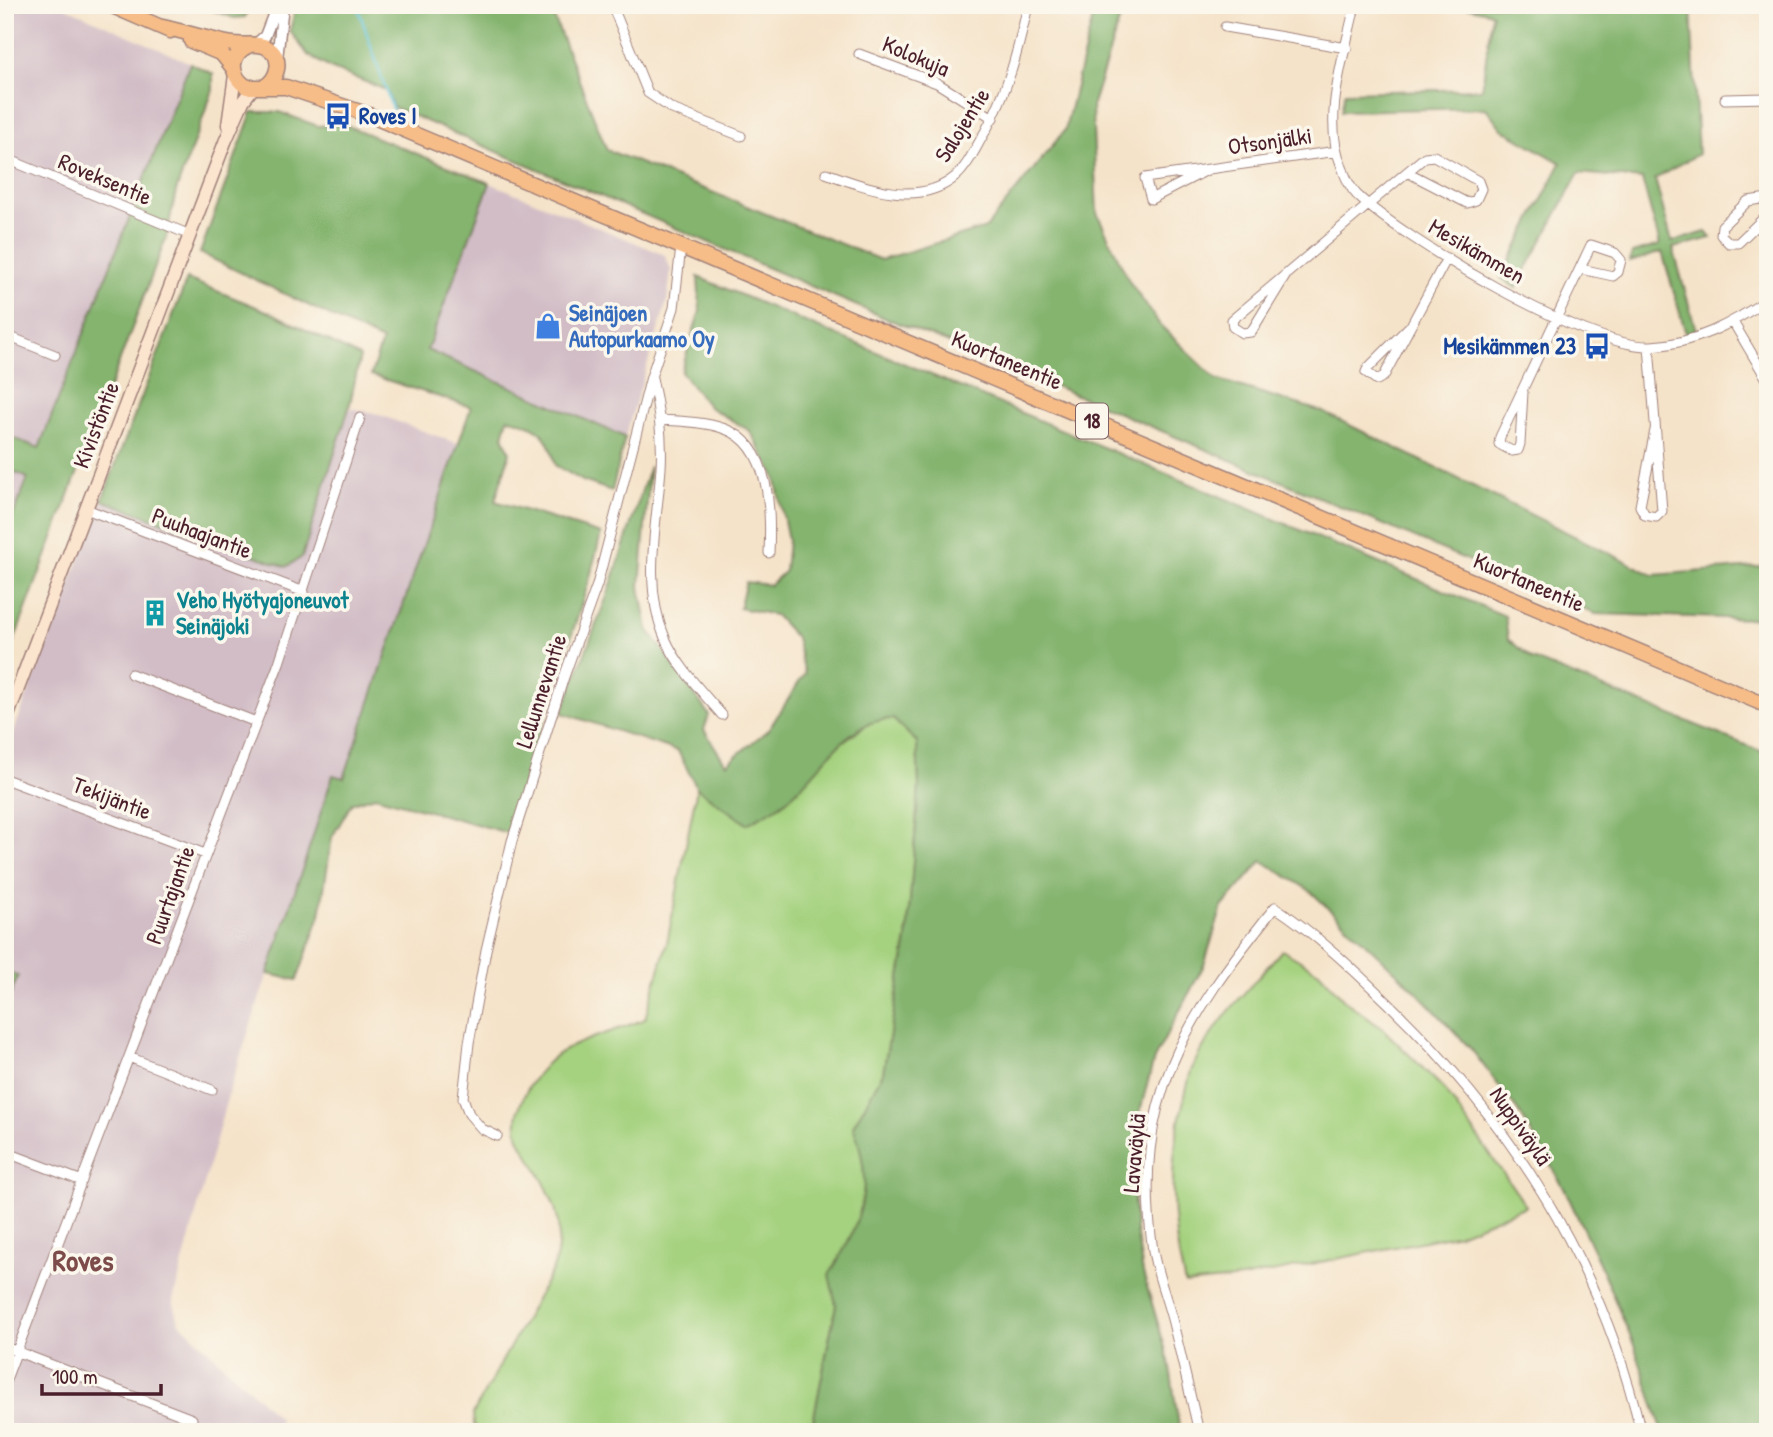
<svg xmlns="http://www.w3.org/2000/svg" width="1773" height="1437" font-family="'Patrick Hand',sans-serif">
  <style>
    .industrial { fill: #d2bdc6 }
    .green { fill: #a5d27f; stroke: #787855; stroke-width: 2 }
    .forest { fill: #84b46e; stroke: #676a4c; stroke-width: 2 }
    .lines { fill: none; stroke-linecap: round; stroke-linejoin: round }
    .stream { stroke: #5cc3d9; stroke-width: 2.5 }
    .minor-casing { stroke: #a0817a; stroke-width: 11 }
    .tertiary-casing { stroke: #a0817a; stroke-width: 13 }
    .secondary-casing { stroke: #a0817a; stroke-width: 15 }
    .trunk-casing { stroke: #a0817a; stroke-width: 17 }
    .minor { stroke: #fff; stroke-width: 9 }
    .tertiary { stroke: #fff; stroke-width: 10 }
    .secondary { stroke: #fce5cf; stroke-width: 12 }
    .trunk { stroke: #f7bd88; stroke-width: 14 }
    .labels { text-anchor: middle; stroke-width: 7; stroke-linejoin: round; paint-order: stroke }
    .shield { fill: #fbf7ec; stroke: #7f6065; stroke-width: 2 }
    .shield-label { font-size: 21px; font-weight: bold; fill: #4a1f2b }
    .street-label { font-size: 23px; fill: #4a1f2b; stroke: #fbf7ec }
    .transit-label { font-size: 23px; font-weight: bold; fill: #164399; stroke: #fbf7ec; text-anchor: start }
    .shop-label { font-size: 23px; font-weight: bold; fill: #366cbe; stroke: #fbf7ec; text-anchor: start }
    .culture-label { font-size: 23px; font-weight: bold; fill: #0d838f; stroke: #fbf7ec; text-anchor: start }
    .district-label { font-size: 30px; font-weight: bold; fill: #7c4b4a; stroke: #fbf7ec }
  </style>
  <rect width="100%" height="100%" fill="#fbf7ec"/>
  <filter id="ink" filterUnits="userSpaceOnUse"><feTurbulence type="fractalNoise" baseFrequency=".0143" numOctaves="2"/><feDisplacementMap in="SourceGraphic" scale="14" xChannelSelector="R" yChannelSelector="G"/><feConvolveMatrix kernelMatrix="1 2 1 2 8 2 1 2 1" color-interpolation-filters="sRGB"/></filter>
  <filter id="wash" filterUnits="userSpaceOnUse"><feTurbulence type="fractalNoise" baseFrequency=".00686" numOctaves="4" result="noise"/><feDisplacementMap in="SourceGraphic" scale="28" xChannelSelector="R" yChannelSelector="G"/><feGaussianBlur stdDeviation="1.57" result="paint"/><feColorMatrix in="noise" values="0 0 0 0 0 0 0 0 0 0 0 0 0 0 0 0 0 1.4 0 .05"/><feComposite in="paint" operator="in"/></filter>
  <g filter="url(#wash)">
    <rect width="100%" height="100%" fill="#f5e3c9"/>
    <!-- industrial -->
    <path class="industrial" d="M5,5H60L190,63L5,535Z
      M490,183L665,255L671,270L667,301L625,437L427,350Z
      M349,408L374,413L459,444L344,779L333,775L229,1091L173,1300L179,1322L280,1419L272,1432H5V1008L18,976L5,971V754L102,500L286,567L302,557Z"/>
    <!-- green -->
    <path class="green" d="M876,719H893L917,742L919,786L907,939L883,1073L854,1126C876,1187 861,1223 830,1275L836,1305L811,1432H481L474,1425L473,1414L554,1267C566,1222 555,1202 533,1162C528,1154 520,1143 518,1134C511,1105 540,1062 565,1050C589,1037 619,1030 645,1019L667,943L697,788L747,824L786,801L842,742Z
      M1282,950L1319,972L1345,1001L1383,1029L1444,1089L1526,1206L1459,1234L1242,1278L1185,1284C1169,1220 1168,1159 1185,1095C1188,1085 1189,1073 1194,1064C1214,1022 1252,986 1282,950Z"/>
    <!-- forest -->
    <path class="forest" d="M197,5H251L245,17L234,18Z
      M296,5H549L607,150L881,260L986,228L1065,130L1096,5H1124L1092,107L1097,213L1129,281L1160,325L1216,379L1323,412L1653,575L1768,566V623L1757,619L1595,614L1008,366L885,318L393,107L386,90L330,68L308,55L290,31Z
      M1458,5L1691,6L1698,154L1655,179L1672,242L1706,232L1711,238L1673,248L1696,330L1686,334L1662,252L1630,262L1632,253L1660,245L1642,179L1579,173L1516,288L1501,278L1561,163L1502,129L1486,108L1341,111L1345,92L1482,89L1492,13Z
      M190,63L213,74V90L176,191L166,238L5,665V535L28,478L5,468V435L39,448Z
      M252,112H279L318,126L343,124L490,183L427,350L625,437L612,491L583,481L555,465C549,433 538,426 508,418L503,436L510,452L495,501L601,534L589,581L508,833L375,796L352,803L332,837L320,915L297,980L268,974L333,775L344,778L471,407L371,375L382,341L200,253Z
      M698,277L1505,616L1508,639L1532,659L1768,754V1432H1663L1634,1345L1600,1265L1565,1190L1521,1115L1471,1049L1413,988L1309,890L1262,861L1222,907L1204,965L1154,1059L1136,1126L1133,1188L1136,1230L1143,1273L1169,1361L1180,1432H811L836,1305L829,1275C861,1223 876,1187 853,1126L883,1073L907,939L919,786L917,742L893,719C843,719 820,776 784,802C773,811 759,817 747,824L697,788L678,751L562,713L609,591L650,466L640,587L648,629L709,715L704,730L726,764L769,729L805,673L796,638L775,615L739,608L746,582L770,585L785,571L788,540L775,476L750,431L709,407L681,372L700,311Z
      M187,279L274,314L360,357L349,408L302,557L286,567L102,500Z
      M5,971L18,976L5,1008Z"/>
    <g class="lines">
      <!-- stream -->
      <path class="stream" d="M357,5L393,111"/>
    </g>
  </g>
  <g filter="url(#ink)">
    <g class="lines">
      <!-- minor casing -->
      <g class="minor-casing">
        <path id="minor" d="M612,5L648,93L672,109L741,136
          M1355,5C1345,55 1321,118 1342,167C1345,176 1350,188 1357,195C1404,240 1588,349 1651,346C1695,344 1733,323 1768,299
          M1225,27L1347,48
          M859,54L937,83L993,118
          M1725,99L1768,98
          M5,158L190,235
          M1209,169L1151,199L1145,178L1323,153L1337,151
          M826,173C864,187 918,208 955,177C968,166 976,147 985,132C1008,91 1018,51 1028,5
          M1768,198L1748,201L1722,226L1721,235L1729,243H1738L1768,214
          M1286,275L1251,332L1242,333L1233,327L1232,320L1407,172L1467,203L1476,200L1481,189L1478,181L1434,156L1425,157L1407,172
          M1733,322L1768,381
          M1409,327L1368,368L1366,372L1377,380L1384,376L1447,258
          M5,335L55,355
          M1649,346L1662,511L1656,517L1645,515L1640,506L1655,430
          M652,378C659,409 663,437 661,468C657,525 642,584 665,638C677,666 702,692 722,715
          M1523,392L1520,444L1518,450L1512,451L1499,444L1500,437L1591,245L1615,253L1621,260L1618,272L1613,276L1581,269
          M661,420C681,421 707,422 725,429C771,445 771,513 769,553
          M86,509L304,592
          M131,674L256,722
          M5,779L205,854
          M129,1057L212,1090
          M497,1136L482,1129L469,1114L463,1098L469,1043L486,950L512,841L564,677L597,585L651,377L674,308L681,247
          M5,1152L82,1181
          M5,1347L192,1419L187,1432
          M5,1382L279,663L360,418
          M1199,1432C1190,1395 1182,1359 1173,1323C1167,1299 1157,1275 1153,1251C1131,1100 1185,1019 1275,907C1316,934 1352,968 1388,1003C1512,1123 1601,1262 1641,1432"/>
      </g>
      <!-- tertiary casing -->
      <g class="tertiary-casing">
        <path id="tertiary" d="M256,44L265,36L277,5
          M277,59L283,5"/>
      </g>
      <!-- secondary casing -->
      <g class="secondary-casing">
        <path id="secondary" d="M228,125L235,75
          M5,723L225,142L243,101L252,89"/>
      </g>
      <!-- trunk casing -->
      <g class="trunk-casing">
        <path id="trunk" d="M110,5L170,31
          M163,27C186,32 209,40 233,44C244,46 256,42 266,47C284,56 279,78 264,87
          M191,41L222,54L233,68
          M250,45C230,53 228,75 247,87H286L369,115L1768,706"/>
      </g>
      <!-- minor -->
      <use href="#minor" class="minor"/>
      <!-- tertiary -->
      <use href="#tertiary" class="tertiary"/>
      <!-- secondary -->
      <use href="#secondary" class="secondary"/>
      <!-- trunk -->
      <use href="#trunk" class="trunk"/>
    </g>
  </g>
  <!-- icons -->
  <defs>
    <g id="bus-bare" transform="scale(2.1)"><path d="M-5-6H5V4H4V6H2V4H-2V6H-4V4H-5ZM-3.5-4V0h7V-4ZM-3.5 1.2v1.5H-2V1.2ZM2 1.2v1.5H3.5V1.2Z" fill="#1a4fb4" stroke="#fbf7ec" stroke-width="2.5" paint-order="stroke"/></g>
    <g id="shop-bare" transform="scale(2.1)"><path d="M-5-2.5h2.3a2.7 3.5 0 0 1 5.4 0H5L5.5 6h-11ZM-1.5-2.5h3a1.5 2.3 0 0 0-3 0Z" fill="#3f7fe0" stroke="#fbf7ec" stroke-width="2.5" paint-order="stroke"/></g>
    <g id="building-bare" transform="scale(2.1)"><path d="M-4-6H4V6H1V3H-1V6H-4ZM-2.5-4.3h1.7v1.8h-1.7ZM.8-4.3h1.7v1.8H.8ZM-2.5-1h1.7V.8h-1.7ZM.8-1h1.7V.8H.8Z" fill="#0f9aa8" stroke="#fbf7ec" stroke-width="2.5" paint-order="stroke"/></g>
  </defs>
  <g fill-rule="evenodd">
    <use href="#bus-bare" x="338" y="116"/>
    <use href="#shop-bare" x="548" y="326"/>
    <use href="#bus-bare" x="1597" y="346"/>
    <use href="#building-bare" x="155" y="613"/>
  </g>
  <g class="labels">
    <!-- shield labels -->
    <rect class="shield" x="1076" y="403.5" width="32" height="35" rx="5"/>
    <g class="shield-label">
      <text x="1092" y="428">18</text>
    </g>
    <!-- street labels -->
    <g class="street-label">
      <text transform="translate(916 56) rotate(23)" y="8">Kolokuja</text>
      <text transform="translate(962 125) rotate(-58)" y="8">Salojentie</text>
      <text transform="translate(1270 141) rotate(-8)" y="8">Otsonjälki</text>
      <text transform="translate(105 179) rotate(23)" y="8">Roveksentie</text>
      <text transform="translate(1477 251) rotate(30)" y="8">Mesikämmen</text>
      <text transform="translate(1007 360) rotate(23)" y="8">Kuortaneentie</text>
      <text transform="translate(96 425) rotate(-69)" y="8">Kivistöntie</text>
      <text transform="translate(202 533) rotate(21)" y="8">Puuhaajantie</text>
      <text transform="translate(1529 582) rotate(23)" y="8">Kuortaneentie</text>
      <text transform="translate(541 691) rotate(-72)" y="8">Lellunnevantie</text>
      <text transform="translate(112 798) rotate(21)" y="8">Tekijäntie</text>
      <text transform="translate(170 895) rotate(-70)" y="8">Puurtajantie</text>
      <text transform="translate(1521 1126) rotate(55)" y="8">Nuppiväylä</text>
      <text transform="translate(1134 1153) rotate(-85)" y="8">Lavaväylä</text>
    </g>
    <!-- transit labels -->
    <g class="transit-label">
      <text x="359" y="124">Roves I</text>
      <text x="1576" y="354" text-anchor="end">Mesikämmen 23</text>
    </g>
    <!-- shop labels -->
    <g class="shop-label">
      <text x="569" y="321">Seinäjoen<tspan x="569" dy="26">Autopurkaamo Oy</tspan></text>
    </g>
    <!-- culture labels -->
    <g class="culture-label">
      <text x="176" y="608">Veho Hyötyajoneuvot<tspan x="176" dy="26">Seinäjoki</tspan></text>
    </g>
    <!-- district labels -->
    <g class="district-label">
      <text x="83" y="1271">Roves</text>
    </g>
  </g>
  <!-- margin -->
  <rect width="1773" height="1437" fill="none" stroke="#fbf7ec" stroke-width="28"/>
  <!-- scale -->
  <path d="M42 1384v10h119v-10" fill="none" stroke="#4a1f2b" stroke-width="3.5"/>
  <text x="52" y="1384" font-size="21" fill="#4a1f2b" stroke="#fbf7ec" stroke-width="5" paint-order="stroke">100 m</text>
</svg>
